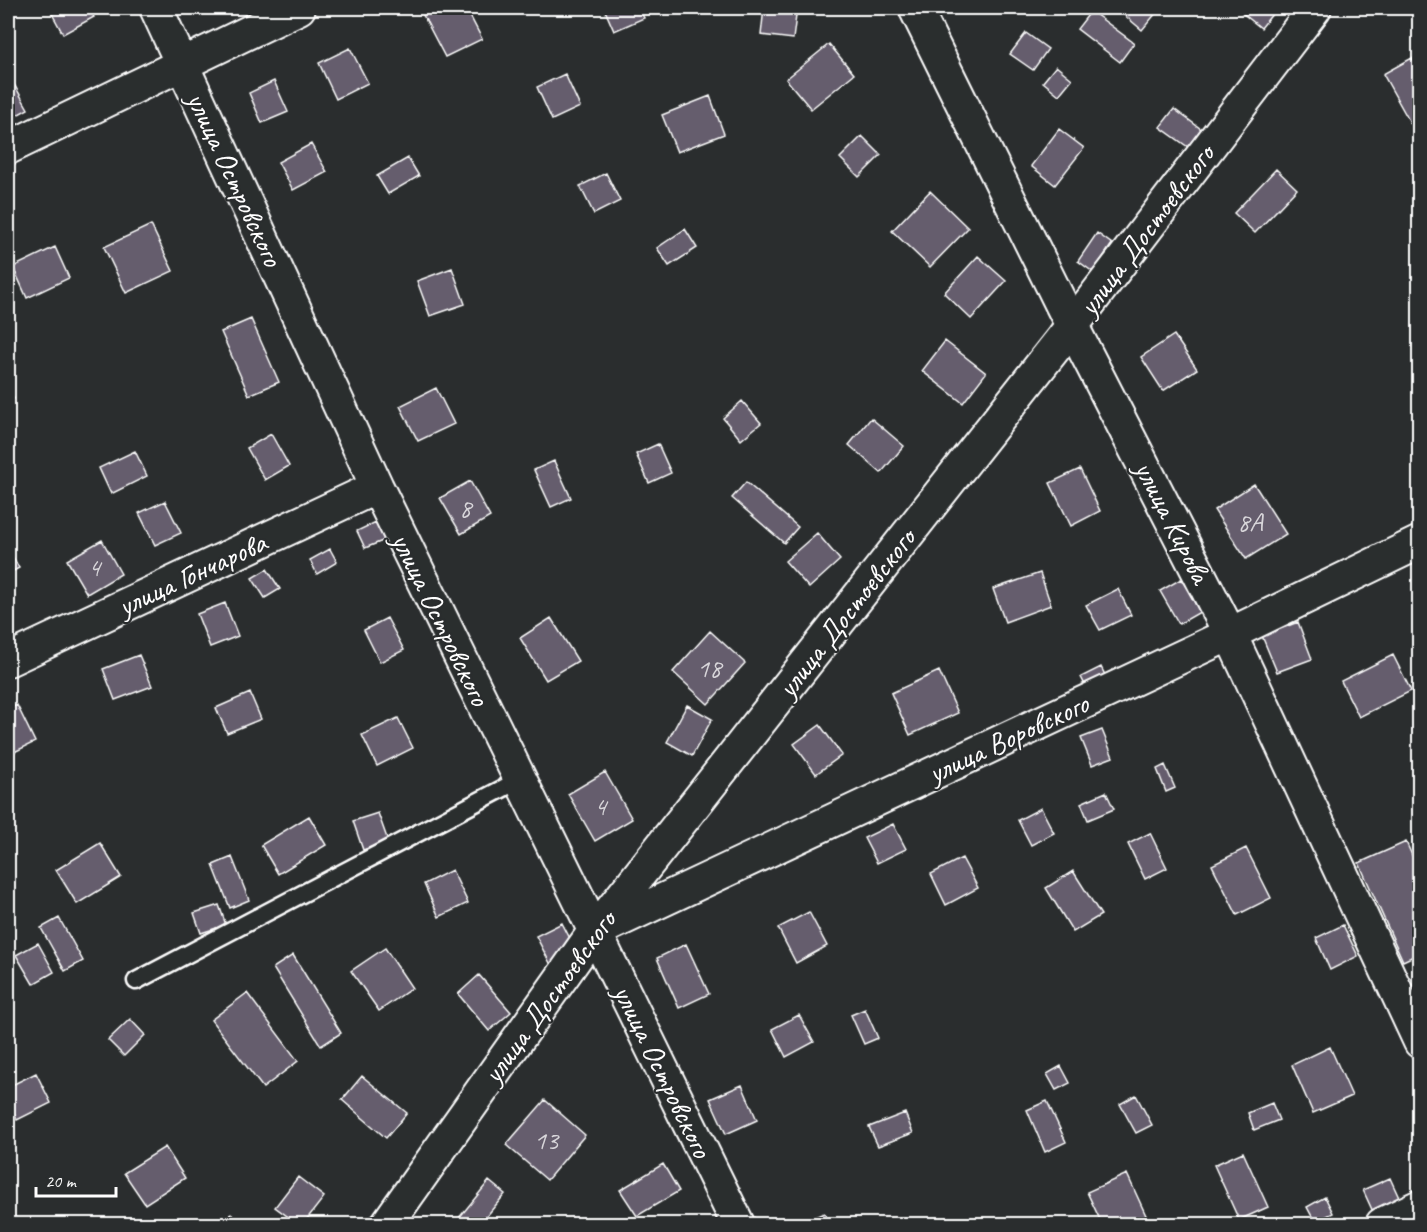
<svg xmlns="http://www.w3.org/2000/svg" width="1427" height="1232" font-family="Caveat,sans-serif">
  <style>
    .building { fill: #655d6d; stroke: #fff; stroke-width: 1.5 }
    .lines { fill: none; stroke-linecap: round; stroke-linejoin: round }
    .lane-casing { stroke: #fff; stroke-width: 21 }
    .street-casing { stroke: #fff; stroke-width: 36 }
    .lane { stroke: #2a2d2e; stroke-width: 16 }
    .street { stroke: #2a2d2e; stroke-width: 32 }
    .labels { text-anchor: middle; stroke-width: 4.5; stroke-linejoin: round; paint-order: stroke }
    .number-label { font-size: 27px; fill: #d8d6da }
    .street-label { font-size: 30px; fill: #fff; stroke: #2a2d2e }
  </style>
  <rect width="100%" height="100%" fill="#2a2d2e"/>
  <filter id="ink" filterUnits="userSpaceOnUse"><feTurbulence type="fractalNoise" baseFrequency=".0167" numOctaves="2"/><feDisplacementMap in="SourceGraphic" scale="12" xChannelSelector="R" yChannelSelector="G"/><feConvolveMatrix kernelMatrix="1 2 1 2 8 2 1 2 1" color-interpolation-filters="sRGB"/></filter>
  <g filter="url(#ink)">
    <!-- building -->
    <path class="building" d="M49,8H88L94,17L63,34Z
      M433,8H466L482,39L445,57L422,13Z
      M604,8H639L644,18L614,31Z
      M764,8H797L793,39L761,35Z
      M1116,8H1151L1157,12L1142,30Z
      M1236,8H1277L1261,28Z
      M1091,11L1134,43L1120,62L1077,29Z
      M1026,33L1048,49L1033,70L1010,54Z
      M829,44L854,74L811,109L786,79Z
      M350,48L368,83L336,99L319,63Z
      M1412,58L1420,72V132L1416,133L1383,74Z
      M1056,66L1072,79L1059,95L1043,82Z
      M565,74L580,107L552,120L537,87Z
      M11,79L28,109L8,120V81Z
      M274,81L288,112L262,123L249,93Z
      M710,96L724,134L677,152L662,115Z
      M1174,109L1201,129L1188,147L1160,127Z
      M1059,129L1084,148L1055,185L1031,166Z
      M862,136L881,155L859,177L840,158Z
      M311,144L327,172L293,190L278,162Z
      M408,158L419,176L388,194L377,176Z
      M1276,169L1297,189L1255,233L1234,213Z
      M606,173L620,201L594,214L580,186Z
      M930,191L968,228L930,267L892,231Z
      M151,225L173,271L126,293L104,247Z
      M685,229L697,248L669,266L657,248Z
      M1097,233L1112,244L1093,272L1078,261Z
      M55,247L69,278L27,298L13,267Z
      M978,256L1006,281L971,319L944,293Z
      M452,268L465,304L430,316L417,281Z
      M251,319L279,382L249,395L221,332Z
      M1174,335L1197,369L1163,391L1141,357Z
      M945,341L986,373L963,403L922,371Z
      M8,384L14,399L8,402Z
      M436,388L454,424L418,441L400,406Z
      M742,401L761,423L741,440L723,418Z
      M871,418L904,446L881,473L849,445Z
      M271,434L289,466L265,480L247,448Z
      M658,444L671,473L649,483L636,454Z
      M135,451L147,476L111,494L99,468Z
      M554,461L571,498L551,507L534,470Z
      M1080,469L1100,511L1071,526L1050,483Z
      M470,481L490,517L461,534L440,498Z
      M746,482L798,527L784,543L732,498Z
      M1254,484L1286,534L1246,559L1214,510Z
      M165,501L181,533L155,545L139,513Z
      M376,522L385,540L365,548L357,531Z
      M817,533L840,560L809,588L785,561Z
      M102,540L121,574L87,594L67,560Z
      M8,548L19,568L8,574Z
      M330,549L337,562L317,574L310,560Z
      M267,569L280,589L265,598L252,578Z
      M1040,573L1051,605L1005,622L993,589Z
      M1181,579L1200,612L1179,624L1160,591Z
      M1118,589L1131,615L1100,630L1086,605Z
      M225,603L238,636L210,647L197,614Z
      M387,618L404,650L380,662L364,630Z
      M551,618L578,661L546,680L520,638Z
      M1298,622L1312,659L1277,672L1262,636Z
      M710,631L745,663L708,704L673,672Z
      M139,655L152,686L115,700L103,669Z
      M1393,655L1411,691L1359,717L1341,681Z
      M1101,667L1107,679L1087,689L1081,677Z
      M939,671L958,713L910,735L891,693Z
      M250,693L261,719L227,733L216,708Z
      M17,705L35,742L8,755V709Z
      M687,705L712,719L692,756L667,742Z
      M398,718L413,748L377,766L362,735Z
      M820,725L842,755L816,774L794,744Z
      M1102,730L1113,757L1092,765L1081,738Z
      M1165,765L1175,788L1166,792L1157,769Z
      M605,772L632,819L595,841L568,794Z
      M1106,792L1114,809L1088,820L1081,803Z
      M1041,808L1054,833L1031,845L1018,820Z
      M378,813L388,841L363,850L353,821Z
      M309,816L326,845L278,874L261,845Z
      M893,824L906,849L877,863L864,838Z
      M1150,833L1167,868L1145,879L1128,844Z
      M1406,842L1420,873V953L1403,961L1359,863Z
      M100,843L121,877L77,904L56,870Z
      M1246,848L1271,898L1237,915L1212,865Z
      M232,857L249,900L230,908L213,865Z
      M962,858L978,888L946,905L931,874Z
      M452,870L468,903L439,917L424,884Z
      M1073,871L1101,915L1073,932L1046,888Z
      M219,905L226,925L201,933L194,913Z
      M809,912L827,946L796,963L778,928Z
      M59,918L83,961L65,971L41,928Z
      M562,923L577,952L551,965L536,936Z
      M1343,925L1358,956L1330,970L1316,938Z
      M38,943L54,972L33,984L16,955Z
      M686,944L709,994L679,1008L657,958Z
      M385,948L412,988L379,1011L351,971Z
      M293,955L341,1033L321,1046L273,968Z
      M479,975L511,1012L489,1031L458,994Z
      M247,993L298,1061L263,1088L211,1020Z
      M865,1009L878,1038L864,1044L851,1015Z
      M799,1015L814,1042L786,1057L772,1029Z
      M130,1019L145,1035L124,1056L108,1040Z
      M1330,1047L1352,1096L1313,1113L1292,1065Z
      M1061,1066L1070,1083L1056,1090L1047,1074Z
      M36,1073L51,1103L17,1120L8,1100V1087Z
      M362,1076L407,1113L386,1138L342,1100Z
      M742,1085L757,1120L726,1134L710,1099Z
      M1136,1095L1152,1125L1136,1133L1120,1104Z
      M545,1100L585,1135L547,1180L506,1145Z
      M1047,1101L1066,1142L1045,1152L1027,1110Z
      M1272,1103L1279,1120L1254,1130L1248,1113Z
      M905,1113L913,1133L878,1146L869,1127Z
      M165,1147L185,1178L145,1204L124,1173Z
      M1243,1152L1268,1207L1239,1220L1214,1165Z
      M663,1164L679,1191L637,1216L620,1190Z
      M1127,1174L1149,1222L1102,1224L1087,1192Z
      M298,1177L324,1197L303,1224H298L275,1207Z
      M1390,1178L1401,1202L1374,1214L1363,1190Z
      M489,1181L505,1194L480,1224H454Z
      M1325,1197L1333,1213L1315,1222L1307,1207Z
      M824,1213L830,1224H799Z
      M231,1214L243,1224H222Z"/>
    <g class="lines">
      <!-- lane casing -->
      <g class="lane-casing">
        <path id="lane" d="M136,981L519,780"/>
      </g>
      <!-- street casing -->
      <g class="street-casing">
        <path id="street" d="M156,8L377,487L738,1224
          M915,8L1072,326L1230,634L1420,1042
          M8,148L299,8
          M8,660L377,487
          M601,929L1230,634L1420,542
          M387,1224L594,932L1072,326L1315,8
          M1382,1224L1420,1206"/>
      </g>
      <!-- lane -->
      <use href="#lane" class="lane"/>
      <!-- street -->
      <use href="#street" class="street"/>
    </g>
  </g>
  <g class="labels">
    <!-- number labels -->
    <g class="number-label">
      <text x="465" y="517">8</text>
      <text x="1250" y="531">8А</text>
      <text x="94" y="576">4</text>
      <text x="709" y="677">18</text>
      <text x="600" y="815">4</text>
      <text x="546" y="1149">13</text>
    </g>
    <!-- street labels -->
    <g class="street-label">
      <text transform="translate(235 179) rotate(65)" y="10">улица Островского</text>
      <text transform="translate(1146 230) rotate(-53)" y="10">улица Достоевского</text>
      <text transform="translate(1173 522) rotate(63)" y="10">улица Кирова</text>
      <text transform="translate(192 574) rotate(-25)" y="10">улица Гончарова</text>
      <text transform="translate(846 613) rotate(-52)" y="10">улица Достоевского</text>
      <text transform="translate(441 619) rotate(64)" y="10">улица Островского</text>
      <text transform="translate(1008 738) rotate(-25)" y="10">улица Воровского</text>
      <text transform="translate(549 997) rotate(-54)" y="10">улица Достоевского</text>
      <text transform="translate(663 1071) rotate(64)" y="10">улица Островского</text>
    </g>
  </g>
  <!-- margin -->
  <rect width="1427" height="1232" fill="none" stroke="#2a2d2e" stroke-width="30"/>
  <rect x="15" y="15" width="1397" height="1202" fill="none" stroke="#fff" stroke-width="2" filter="url(#ink)"/>
  <!-- scale -->
  <path d="M36 1187v9h80v-9" fill="none" stroke="#ffffff" stroke-width="3"/>
  <text x="45" y="1187" font-size="18" fill="#ffffff" stroke="#2a2d2e" stroke-width="4.5" paint-order="stroke">20 m</text>
</svg>
